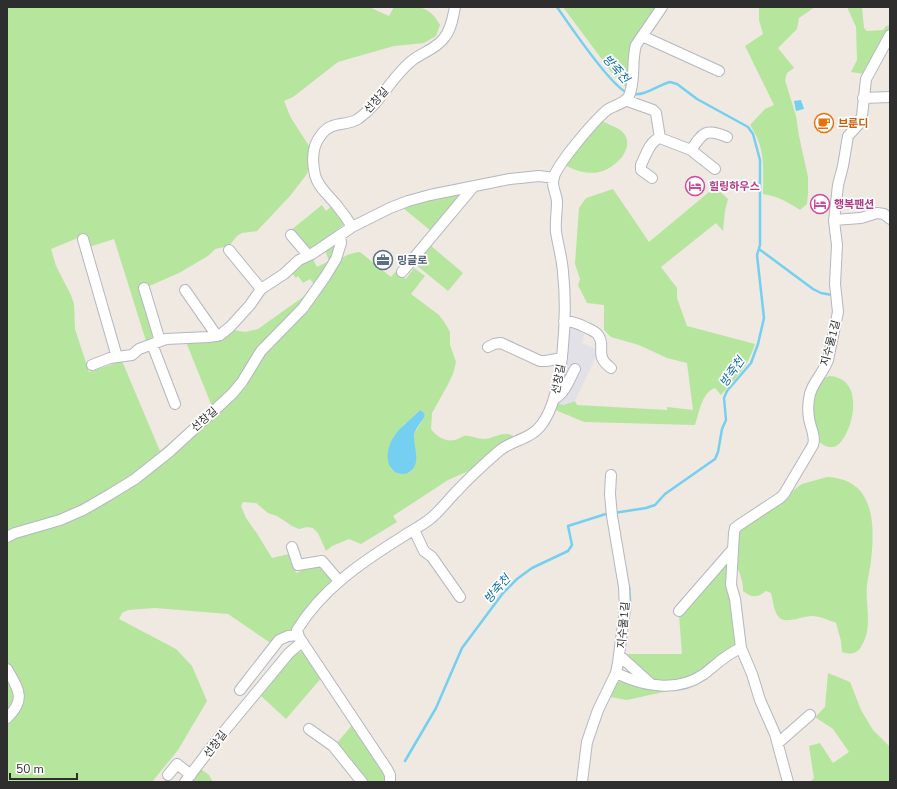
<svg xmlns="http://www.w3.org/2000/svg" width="897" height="789" font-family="'Nunito Sans','Noto Sans KR',sans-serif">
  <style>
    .industrial { fill: #e3e1e8 }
    .green { fill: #b6e59e; fill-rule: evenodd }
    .water { fill: #75cff0 }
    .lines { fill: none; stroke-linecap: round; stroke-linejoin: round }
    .stream { stroke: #75cff0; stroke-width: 2.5 }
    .minor-casing { stroke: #b4b7c1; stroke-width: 12 }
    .minor { stroke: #fff; stroke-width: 10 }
    .labels { text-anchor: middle; stroke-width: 3.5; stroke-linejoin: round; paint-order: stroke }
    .street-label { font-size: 11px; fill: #2e2e2e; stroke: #fff }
    .food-label { font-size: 11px; font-weight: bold; fill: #c56008; stroke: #fff; text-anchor: start }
    .hotel-label { font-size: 11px; font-weight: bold; fill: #b23c85; stroke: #fff; text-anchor: start }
    .service-label { font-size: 11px; font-weight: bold; fill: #4e5e75; stroke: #fff; text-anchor: start }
    .water-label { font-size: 12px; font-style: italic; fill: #0d6fa3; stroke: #fff }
  </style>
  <rect width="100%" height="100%" fill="#efe9e1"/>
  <!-- industrial -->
  <path class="industrial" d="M572,325L585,331L582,343L599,350L575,401L564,405L556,403L567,328Z"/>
  <!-- green -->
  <path class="green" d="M7,7H369L389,16L394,7C416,7 428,3 440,25L436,36L424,43L394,46L338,62L293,97L284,101L291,118L311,149L310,161L307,174L290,196L257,231L242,233L237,236L229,246L215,249L208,256L179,273L147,287H139L153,337L146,341L114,239L89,247L85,235L51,249L56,266L71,295L74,304L75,329L89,372L122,361L160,451L188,427L213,409L186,342C207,341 215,344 233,330L245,332L258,329L303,297L314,284L310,279L303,283L298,276L296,278L292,273L301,263L313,259L317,267L329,261L325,250L339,241L337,253L333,262L304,304L285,325L260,350L240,381L230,393C183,435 139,480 81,508C58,519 28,522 7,535Z
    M563,7H660L634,45L628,89L615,77Z
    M759,7H815L799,18L797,29L778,48L794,68L787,73L785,80L796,116L799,136L808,177V193L807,204L800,210C788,202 777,196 763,194C763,167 766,149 750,125L765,109L774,105L745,46L763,34L759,20Z
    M847,7H862L864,28L867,31L883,30L886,26L890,25V31L864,74L851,72L857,60L856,27Z
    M601,120C609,126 622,127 626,137C629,144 626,151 622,157C606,176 586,177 565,165Z
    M715,187L728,199L725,211L723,231L716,223L661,267L677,288V298L687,326L755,344C747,369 737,376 721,395L715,388C702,392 699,413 695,425L584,422L553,409L556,403L564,405L575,401L577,405L667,410V407L693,410L687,363L667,358L639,345L611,337L604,330V305L587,303L578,285L580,279L575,264L579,208L586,198L613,189L649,242Z
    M462,194L431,231L402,207L443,197Z
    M322,205L326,211L332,206L343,221V225L312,250H309L291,230Z
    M430,245L463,273L448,291L415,264Z
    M360,252L391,277L396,271L406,279L414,268L425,276L411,294L439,315L445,323L450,332V345L456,362L453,374L446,388L432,413L431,429C437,437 445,442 455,440C459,439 461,437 464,436C470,435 477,439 483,439C496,439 505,428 516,438L478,467L448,480L393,516L397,522L361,544L349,539L332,546L326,551L318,533L313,528L307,527L299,529L292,526L277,516L268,513L256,503L243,502L241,506L246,518L258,535L272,558L289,554L296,573L317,564L335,580L295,630L272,644L228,614L155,608L128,610L122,613L119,619L176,649L192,666L207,701L178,750L152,782H7V721L18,708L7,663V540L35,529L151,471L252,368L338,261C345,255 351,253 360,252ZM420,410L425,416L414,434L411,472C402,475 398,474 391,469L388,456L404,424L410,420Z
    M829,376C871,378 849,446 833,447C827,448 820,444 818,439C812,430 809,404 813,394C816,386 822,379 829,376Z
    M827,477C875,479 875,524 871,561C870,569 868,577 867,585C865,605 873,627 862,645C858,654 850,655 842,652L841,641L836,623C828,620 820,616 812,616C803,616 789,623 781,619C774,615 773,600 771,593L766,591C757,598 752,598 743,591C744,579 737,570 735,559C734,549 738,539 740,530L781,503L795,489L802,484Z
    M727,559L738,644L688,680L657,683L626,659V654H682L679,615Z
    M301,652L306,653L323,676L286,719L260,695C271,680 283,657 301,652Z
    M828,673L850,682L861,710L873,730L890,747V782H810L814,778L809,746L820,743L833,763L849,752L833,729L815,717L825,707Z
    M7,674L13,684L14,704L7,714Z
    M622,680L652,689L668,691L627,700L610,697L617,683Z
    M354,723L386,771L387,782H366L336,744Z
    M201,769L209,775L213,782H189Z"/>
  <!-- water -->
  <path class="water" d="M801,100L804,109L796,111L794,101Z
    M420,410L423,412L425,416C422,421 415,429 414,435C413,446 421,461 412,470C407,476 395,475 391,468C387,463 387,453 389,447C396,428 407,424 420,410Z"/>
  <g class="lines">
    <!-- stream -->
    <path class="stream" d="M557,7C568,23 612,88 628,93
      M759,249L813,289L821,293L832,295
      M614,513L646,508L655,505L665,494L715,459L718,452L722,429L726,420L724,398L727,391L751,363L758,344L764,318L757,255L760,245V160L753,134L748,127L697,99L677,84L670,82C658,85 645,96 633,94
      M629,586L630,600V610
      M405,761L436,708L462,648L503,593L517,579L532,568L568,551L572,545L568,526L609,513"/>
    <!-- minor casing -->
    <g class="minor-casing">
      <path id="minor" d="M642,36L719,71
        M863,98L890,97
        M625,100L653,110L656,113L660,138
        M691,150C703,132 706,128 727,137
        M652,178L641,170V165C645,157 650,140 660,138L691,150L715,169
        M834,220L861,218L877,213L884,214L890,219
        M352,227C348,220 343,213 338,207C331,197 318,188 315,175C312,162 312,146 321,135C332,120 345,127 358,119C381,103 392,75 414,59C424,52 437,48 444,38C451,30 453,17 455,7
        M291,235L308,255
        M83,239L117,357
        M229,250L261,289
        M402,272L474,186
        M144,288L160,341
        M185,290L217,336
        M564,321C572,321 577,323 585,327C589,329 595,331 598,335C607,347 593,355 611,368
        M152,344L175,404
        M488,347L494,344L501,343L540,361H546L562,358
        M92,365L110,358L132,355L139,349L166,339L209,337L220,335L230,327L250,305L261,289L284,274L299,260L312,254L352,227L390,208L408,201L430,195L510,179L539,176L554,178
        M554,399C565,393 569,380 575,369
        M414,530L424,551L432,557L460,597
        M7,537L15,533L60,520L83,510L109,495L135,479L169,452L232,394L242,382L261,351L303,308L325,277L336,259L341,243L340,235
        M292,547L298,565L322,561L339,581
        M679,611L733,549
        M620,656L651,684
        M7,669C18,689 27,699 7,718
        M616,673C643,686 677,693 704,674C716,665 726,654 741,648
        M240,690L279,640L288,636L298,635
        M309,729L333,746L362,782
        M778,743L810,715
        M168,775L177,764L191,775
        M185,782L217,740L289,653L302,642
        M390,782V775L387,769L299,637L297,630C322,589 362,562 402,537C411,531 421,526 430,519C440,511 447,501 456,492C469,478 484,464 499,451C512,440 532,439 542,424C565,393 567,310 563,272C562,258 558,245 556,232C555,222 557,212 557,202C557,195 552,188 553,180C555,166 595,120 607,110C614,105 625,104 629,96C636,80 631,62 636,45L662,7
        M582,782L587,742L598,710L616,673L618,663L625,609L624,587L612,516L610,494L611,475
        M788,782L775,734L760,700L752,674L741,648L735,599L731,585L734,533L735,528L739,525L780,498L784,494L813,445C816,436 810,427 809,418C808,412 808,405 809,399C810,385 823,374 828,360L838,312L835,284L837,245L834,221L838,185L843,166L848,136L858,125L862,116L866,79L890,35"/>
    </g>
    <!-- minor -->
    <use href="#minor" class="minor"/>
  </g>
  <!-- icons -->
  <defs>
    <g id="cafe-ring" transform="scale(1)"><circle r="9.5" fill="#fff" stroke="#e8710a" stroke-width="1.5"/><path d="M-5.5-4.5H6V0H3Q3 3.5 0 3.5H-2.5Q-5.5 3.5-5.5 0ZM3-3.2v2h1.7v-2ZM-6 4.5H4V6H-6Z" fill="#e8710a"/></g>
    <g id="hotel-ring" transform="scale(1)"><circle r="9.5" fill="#fff" stroke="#d1479c" stroke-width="1.5"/><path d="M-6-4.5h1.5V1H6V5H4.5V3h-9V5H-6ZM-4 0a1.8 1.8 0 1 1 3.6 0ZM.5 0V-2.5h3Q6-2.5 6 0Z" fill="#d1479c"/></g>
    <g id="office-ring" transform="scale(1)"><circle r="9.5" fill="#fff" stroke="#5c6f8a" stroke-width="1.5"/><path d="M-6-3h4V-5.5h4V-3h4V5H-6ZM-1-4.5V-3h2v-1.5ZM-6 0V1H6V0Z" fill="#5c6f8a"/></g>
  </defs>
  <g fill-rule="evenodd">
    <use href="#cafe-ring" x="824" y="123"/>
    <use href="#hotel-ring" x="695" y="186"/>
    <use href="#hotel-ring" x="820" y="204"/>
    <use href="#office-ring" x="383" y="260"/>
  </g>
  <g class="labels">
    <!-- street labels -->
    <g class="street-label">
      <text transform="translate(376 100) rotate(-48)" y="4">선창길</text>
      <text transform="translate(830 343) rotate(-75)" y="4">지수물1길</text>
      <text transform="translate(558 379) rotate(-79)" y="4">선창길</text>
      <text transform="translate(204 419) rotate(-41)" y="4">선창길</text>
      <text transform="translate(623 625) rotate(-85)" y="4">지수물1길</text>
      <text transform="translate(215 744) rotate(-53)" y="4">선창길</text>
    </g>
    <!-- food labels -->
    <g class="food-label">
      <text x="838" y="127">브룬디</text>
    </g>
    <!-- hotel labels -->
    <g class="hotel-label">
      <text x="709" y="190">힐링하우스</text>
      <text x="834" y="208">행복팬션</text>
    </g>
    <!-- service labels -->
    <g class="service-label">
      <text x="397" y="264">밍글로</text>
    </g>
    <!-- water labels -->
    <g class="water-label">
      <text transform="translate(616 69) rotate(48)" y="4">방죽천</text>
      <text transform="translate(732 372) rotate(-55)" y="4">방죽천</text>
      <text transform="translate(497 589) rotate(-49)" y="4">방죽천</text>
    </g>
  </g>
  <!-- border -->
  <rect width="897" height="789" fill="none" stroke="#2e2e2e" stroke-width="16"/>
  <!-- scale -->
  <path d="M10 773v6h67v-6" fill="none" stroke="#2e2e2e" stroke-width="2"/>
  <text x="16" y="773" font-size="12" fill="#2e2e2e" stroke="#ffffff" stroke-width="3" paint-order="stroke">50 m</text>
</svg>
